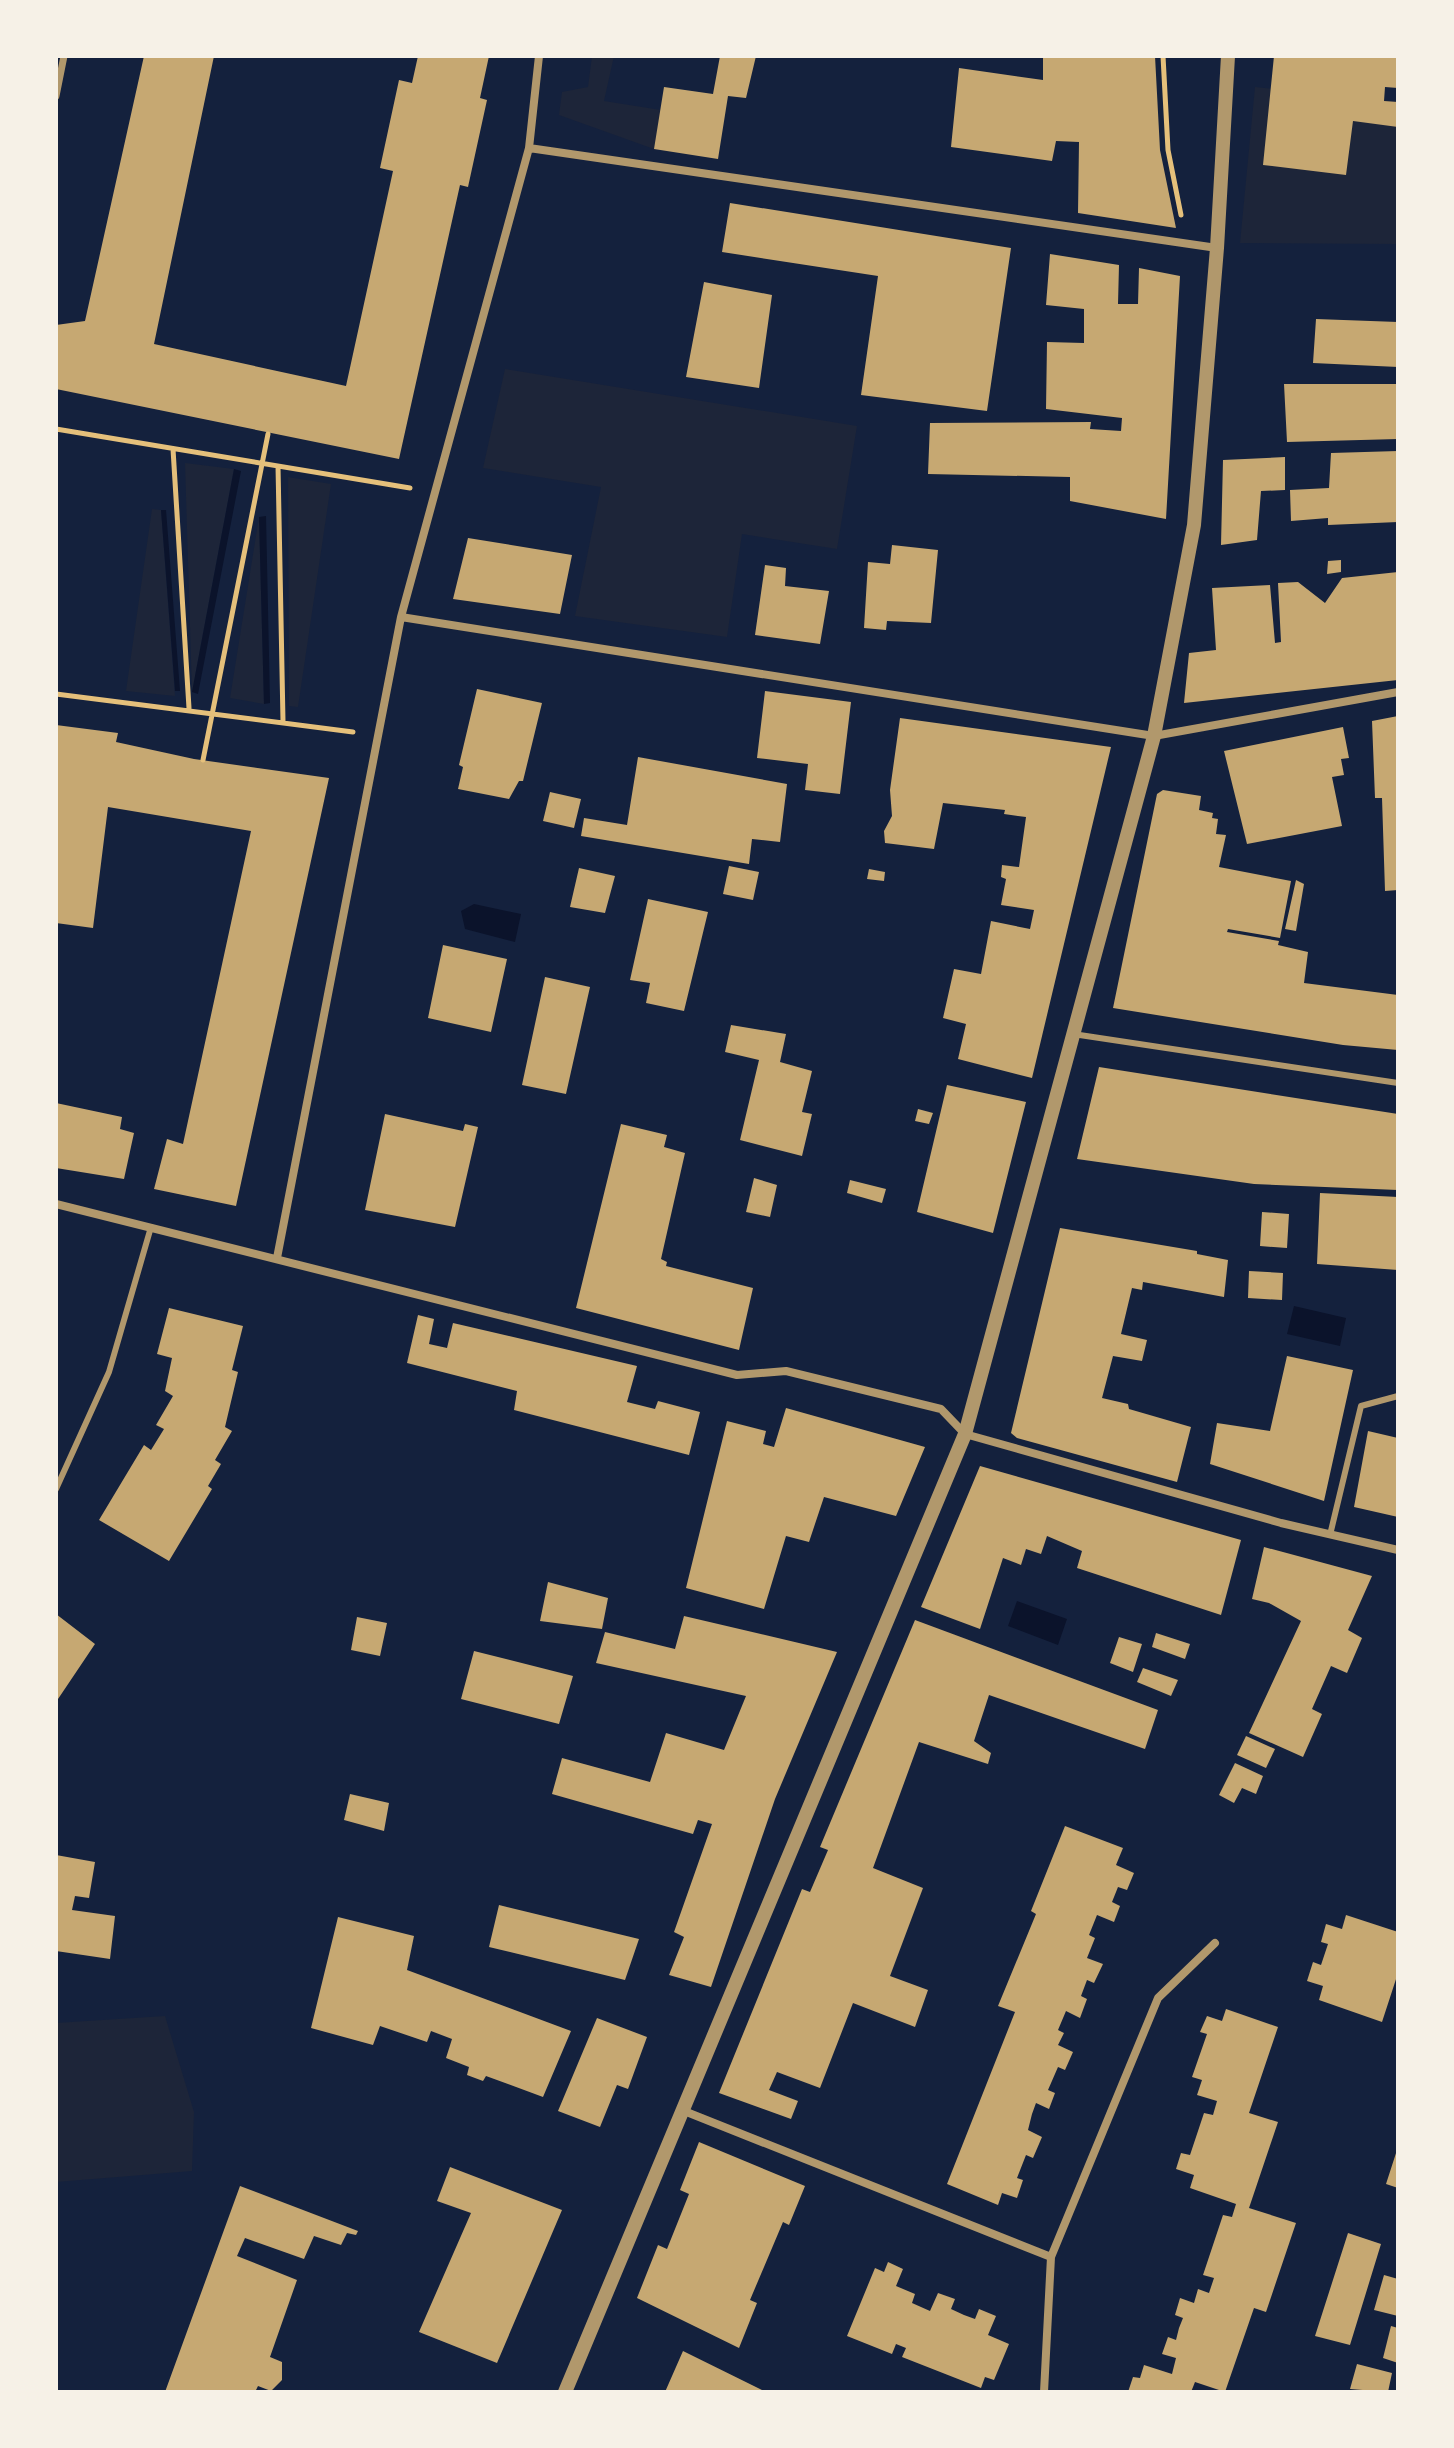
<svg xmlns="http://www.w3.org/2000/svg" width="1454" height="2448" font-family="Helvetica,sans-serif">
  <style>
    .green { fill: #1d2539 }
    .water { fill: #0b132b }
    .building { fill: #c6a872 }
    .lines { fill: none; stroke-linecap: round; stroke-linejoin: round }
    .path { stroke: #e5c07b; stroke-width: 5 }
    .service { stroke: #b1986c; stroke-width: 6 }
    .pedestrian { stroke: #b1986c; stroke-width: 7 }
    .minor { stroke: #b1986c; stroke-width: 8 }
    .tertiary { stroke: #b1986c; stroke-width: 14 }
  </style>
  <rect width="100%" height="100%" fill="#14213d"/>
  <!-- green -->
  <path class="green" d="M592,56H614L604,101L661,110L654,149L559,115L562,92L588,87Z
    M1255,87L1398,102V244L1240,243Z
    M505,369L857,426L837,549L742,534L727,637L575,616L601,487L483,468Z
    M185,463L234,469L192,692Z
    M288,477L331,484L298,707L289,706Z
    M152,509L161,510L175,696L126,691Z
    M259,517L264,704L230,698Z
    M165,2016L194,2112L192,2171L56,2182V2023Z"/>
  <!-- water -->
  <path class="water" d="M234,469L241,471L198,694L192,692Z
    M161,510H166L180,691H175Z
    M266,516L270,703L264,704L259,517Z
    M474,904L521,914L515,942L465,929L461,911Z
    M1294,1306L1346,1318L1340,1346L1287,1334Z
    M1017,1601L1067,1619L1058,1645L1008,1626Z"/>
  <!-- building -->
  <path class="building" d="M144,56H214L154,344L346,386L393,171L380,168L399,80L412,83L418,56H489L480,98L487,100L468,187L460,185L399,459L56,389V325L85,321Z
    M720,56H756L746,98L728,96L718,159L654,149L664,87L713,94Z
    M1043,56H1155L1160,150L1176,228L1078,213L1079,142L1056,141L1052,161L951,147L959,68L1043,80Z
    M1274,56H1398V88L1385,87L1384,101L1398,102V127L1353,121L1346,175L1263,165Z
    M730,203L1011,248L987,411L861,395L878,276L722,252Z
    M1050,254L1119,265L1118,304H1138L1139,268L1180,276L1166,519L1070,501V477L928,474L930,423L1091,422L1090,429L1121,431L1122,418L1046,409L1047,342L1084,343V309L1046,305Z
    M704,282L772,295L759,388L686,377Z
    M1316,319L1398,322V367L1313,363Z
    M1284,384H1397L1398,439L1287,442Z
    M1398,451V522L1328,525V518L1291,521L1290,490L1329,488L1331,453Z
    M1285,457V490L1261,491L1257,540L1221,545L1223,460Z
    M468,538L572,555L560,614L453,599Z
    M892,545L938,550L931,623L887,621L886,630L864,628L868,562L890,564Z
    M1341,560V572L1327,574L1328,561Z
    M765,565L786,568L785,586L829,591L820,644L755,635Z
    M1398,572V680L1184,703L1189,653L1216,650L1212,588L1270,585L1275,643L1281,642L1278,583L1298,582L1325,603L1342,578Z
    M477,689L542,703L523,781H519L509,799L458,789L463,767L459,765Z
    M765,691L851,702L840,794L805,790L808,764L757,758Z
    M1398,716V890L1385,891L1382,798H1375L1372,721Z
    M900,718L1111,747L1032,1078L958,1059L966,1024L943,1018L954,969L981,974L991,921L1030,929L1034,910L1001,905L1006,879L1001,877L1002,865L1019,867L1026,817L1004,814L1005,810L943,803L934,849L885,843L884,831L892,816L890,790Z
    M56,725L118,733L116,742L194,759L329,778L236,1206L154,1189L167,1139L183,1144L251,831L108,807L93,928L56,923Z
    M1343,727L1349,758L1341,759L1344,775L1332,777L1342,826L1247,844L1224,751Z
    M638,757L787,784L780,842L752,839L749,864L581,836L584,818L627,825Z
    M1163,790L1201,796L1199,810L1213,813L1212,818L1218,819L1216,834L1226,835L1219,867L1291,881L1280,938L1228,929L1227,932L1279,941L1278,945L1308,952L1304,983L1398,995V1050L1343,1045L1113,1008L1157,794Z
    M550,792L581,799L574,828L543,821Z
    M729,866L759,872L753,900L723,894Z
    M579,868L615,876L605,913L570,907Z
    M869,869L885,872L884,881L867,879Z
    M1296,880L1304,884L1296,931L1285,929Z
    M648,899L708,912L684,1011L646,1003L650,983L630,980Z
    M443,945L507,959L491,1032L428,1018Z
    M545,977L590,987L566,1094L522,1085Z
    M731,1025L786,1034L780,1062L812,1071L802,1112L812,1114L802,1156L740,1140L759,1060L725,1052Z
    M1099,1067L1398,1114V1190L1254,1184L1077,1159Z
    M947,1085L1026,1102L993,1233L917,1212Z
    M56,1103L122,1117L120,1129L134,1133L124,1179L56,1168Z
    M918,1109L933,1113L929,1124L915,1121Z
    M385,1114L463,1131L465,1124L478,1127L455,1227L365,1210Z
    M621,1124L667,1135L664,1147L685,1153L661,1259L667,1262L666,1266L753,1288L739,1350L576,1308Z
    M754,1178L777,1185L770,1217L746,1212Z
    M850,1180L886,1189L882,1203L847,1193Z
    M1320,1193L1398,1197V1270L1317,1264Z
    M1262,1212L1289,1214L1287,1248L1260,1246Z
    M1060,1228L1197,1251V1254L1228,1260L1224,1297L1143,1282L1142,1290L1132,1288L1121,1334L1147,1340L1142,1361L1113,1356L1102,1398L1128,1404L1129,1409L1191,1427L1177,1482L1017,1438L1011,1433Z
    M1249,1271L1283,1273L1282,1300L1248,1298Z
    M169,1308L243,1326L232,1370L238,1372L225,1427L232,1431L215,1460L221,1464L208,1486L212,1489L169,1561L99,1520L144,1445L151,1450L164,1429L156,1425L173,1396L165,1391L172,1358L157,1354Z
    M418,1315L434,1319L429,1344L447,1348L453,1323L637,1366L627,1402L655,1409L658,1401L700,1412L689,1455L514,1410L517,1391L407,1363Z
    M1287,1356L1353,1370L1324,1501L1210,1464L1217,1423L1270,1431Z
    M786,1408L925,1447L896,1516L824,1497L809,1542L786,1536L764,1609L686,1588L727,1421L766,1431L763,1444L774,1447Z
    M1368,1431L1398,1438V1517L1354,1507Z
    M980,1466L1241,1540L1221,1615L1077,1568L1082,1551L1047,1536L1041,1554L1026,1549L1021,1565L1003,1558L980,1629L921,1607Z
    M1264,1547L1372,1576L1348,1630L1362,1638L1347,1673L1331,1666L1312,1709L1322,1714L1303,1757L1249,1733L1301,1621L1269,1603L1252,1599Z
    M548,1582L608,1598L602,1629L540,1621Z
    M56,1614L95,1644L56,1702Z
    M684,1616L837,1652L775,1799L711,1987L669,1975L684,1937L674,1932L712,1824L698,1820L693,1834L552,1794L562,1758L650,1782L666,1733L724,1750L746,1696L596,1663L605,1632L675,1649Z
    M357,1617L387,1623L380,1656L351,1650Z
    M915,1620L1158,1710L1145,1749L989,1695L974,1741L991,1753L988,1764L919,1742L873,1868L923,1888L890,1976L928,1990L915,2027L853,2003L820,2088L777,2072L769,2090L798,2101L791,2119L719,2093L802,1889L810,1892L828,1850L820,1847Z
    M1156,1633L1190,1644L1185,1659L1152,1647Z
    M1119,1637L1142,1644L1133,1672L1110,1663Z
    M474,1651L573,1676L559,1724L461,1699Z
    M1143,1668L1178,1680L1171,1696L1137,1682Z
    M1246,1736L1275,1749L1266,1768L1237,1755Z
    M1235,1763L1263,1776L1256,1794L1242,1788L1234,1803L1219,1795Z
    M350,1794L389,1803L384,1831L344,1820Z
    M1065,1826L1123,1848L1116,1865L1134,1873L1127,1890L1118,1887L1112,1902L1120,1906L1114,1922L1097,1915L1089,1935L1095,1938L1087,1958L1103,1964L1094,1983L1087,1980L1081,1996L1087,1999L1080,2018L1066,2011L1058,2030L1064,2033L1058,2045L1073,2052L1065,2070L1058,2067L1048,2090L1055,2093L1049,2109L1036,2103L1032,2114L1028,2130L1042,2137L1033,2158L1026,2155L1017,2178L1023,2180L1017,2198L1002,2193L998,2205L947,2184L1015,2012L998,2006L1036,1914L1031,1911Z
    M56,1855L95,1862L89,1898L75,1896L72,1910L115,1916L110,1959L56,1951Z
    M499,1905L639,1939L625,1980L489,1947Z
    M1346,1915L1398,1932V1973L1382,2022L1319,2000L1323,1986L1307,1981L1313,1962L1321,1965L1328,1944L1321,1942L1326,1924L1342,1929Z
    M338,1917L414,1936L407,1970L571,2031L543,2097L486,2076L483,2081L467,2075L469,2067L446,2058L452,2039L431,2031L427,2042L380,2026L373,2045L311,2028Z
    M1226,2009L1278,2027L1249,2113L1278,2122L1249,2208L1296,2223L1266,2312L1254,2308L1225,2392L1195,2382L1191,2392H1128L1133,2377L1140,2378L1144,2365L1172,2374L1176,2358L1162,2354L1168,2337L1176,2340L1179,2328L1183,2318L1175,2315L1180,2298L1194,2303L1198,2289L1209,2293L1214,2278L1203,2275L1223,2215L1232,2217L1236,2204L1190,2188L1194,2175L1176,2169L1181,2153L1190,2155L1204,2113L1213,2115L1217,2101L1197,2095L1202,2080L1192,2077L1207,2034L1200,2032L1207,2016L1222,2021Z
    M597,2018L647,2037L628,2089L617,2085L600,2127L558,2111Z
    M699,2142L805,2186L789,2225L783,2222L750,2300L757,2303L739,2348L637,2298L658,2245L667,2249L689,2194L680,2190Z
    M1397,2150H1398V2188L1386,2184Z
    M450,2167L562,2210L497,2363L419,2332L471,2213L437,2201Z
    M240,2186L358,2231L356,2235L347,2233L341,2245L314,2236L304,2259L245,2238L237,2256L297,2280L270,2357L282,2362V2380L271,2391L258,2386L255,2392H165Z
    M1348,2233L1381,2244L1350,2345L1315,2336Z
    M888,2262L903,2269L896,2286L915,2294L912,2303L930,2311L938,2293L955,2299L951,2309L964,2315L975,2319L979,2309L996,2316L988,2335L1009,2344L994,2380L985,2377L981,2388L902,2357L906,2348L896,2344L892,2354L847,2336L875,2268L884,2272Z
    M1384,2275L1398,2279V2316L1374,2310Z
    M1391,2326L1398,2328V2363L1383,2358Z
    M683,2351L762,2390L761,2392H665Z
    M1357,2364L1392,2373L1388,2392L1350,2389Z"/>
  <g class="lines">
    <!-- path -->
    <path class="path" d="M1163,56L1168,150L1181,215
      M56,429L410,488
      M173,449L189,708
      M278,466L283,721
      M56,694L353,732
      M203,760L268,434"/>
    <!-- service -->
    <path class="service" d="M1073,1034L1398,1083
      M56,1489L109,1372L151,1227
      M1330,1535L1361,1406L1398,1396"/>
    <!-- pedestrian -->
    <path class="pedestrian" d="M56,96L64,56"/>
    <!-- minor -->
    <path class="minor" d="M529,148L1217,248
      M401,617L1154,736L1398,692
      M56,1204L737,1375L786,1371L941,1409L965,1434L1281,1523L1398,1550
      M277,1258L401,617L529,148L539,56
      M684,2111L1051,2257L1158,1998L1215,1943
      M1044,2392L1051,2257"/>
    <!-- tertiary -->
    <path class="tertiary" d="M565,2392L965,1434L1154,736L1194,525L1217,248L1228,56"/>
  </g>
  <!-- border -->
  <rect width="1454" height="2448" fill="none" stroke="#f6f1e7" stroke-width="116"/>
</svg>
